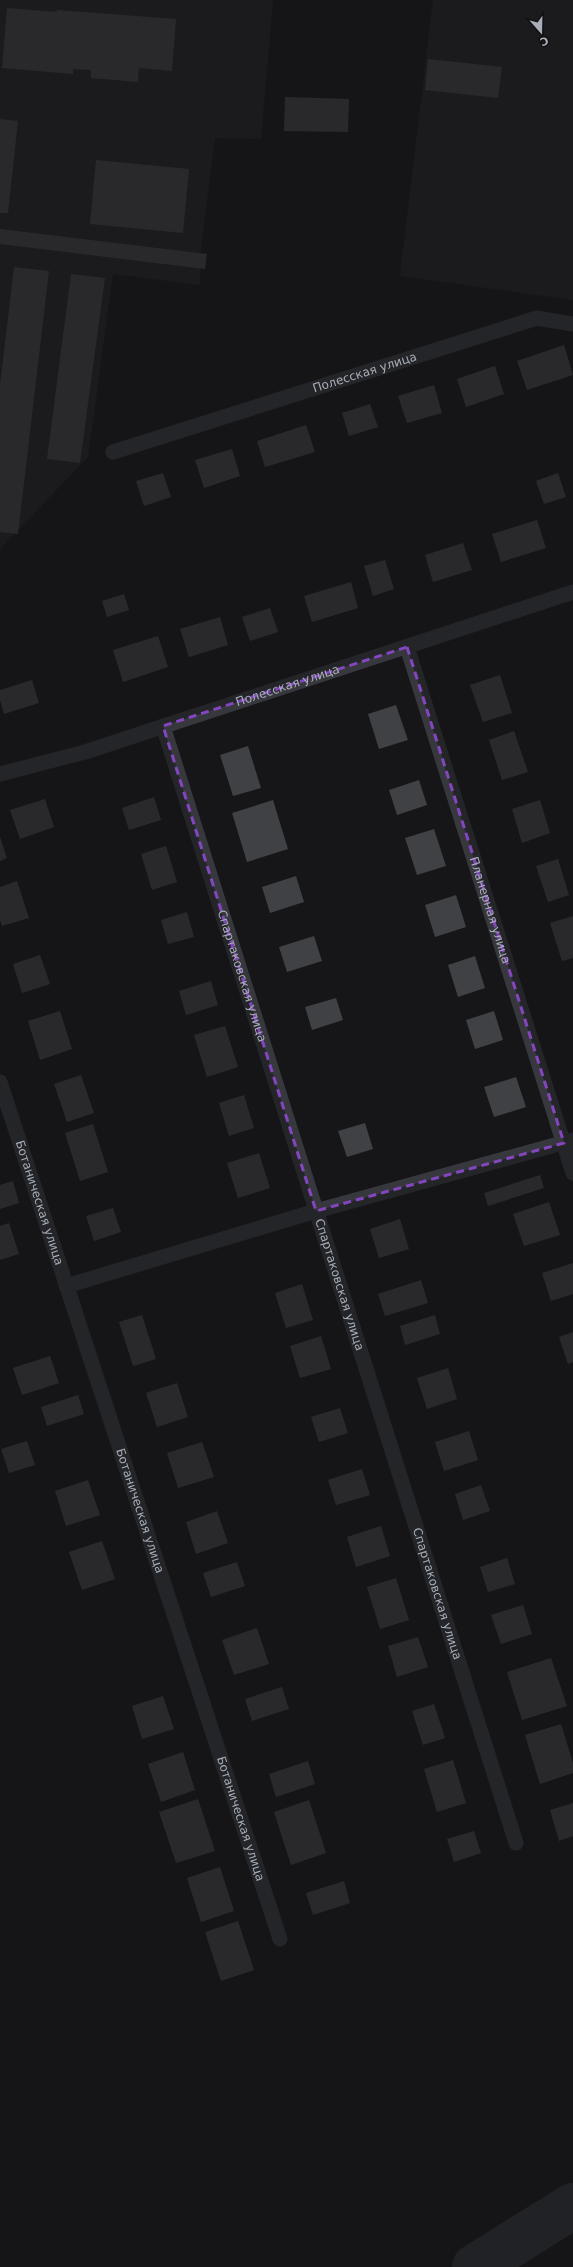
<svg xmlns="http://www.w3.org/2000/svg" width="573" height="2267" font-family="'DejaVu Sans',sans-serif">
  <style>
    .built { fill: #222225 }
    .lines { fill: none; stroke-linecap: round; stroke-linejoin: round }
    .taxiway { stroke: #303135; stroke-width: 46 }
    .building { fill: #404145 }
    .minor { stroke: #37383d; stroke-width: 15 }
    .marked { fill: none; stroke: #8446be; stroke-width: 3; stroke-dasharray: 8 5; stroke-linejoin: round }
    .labels { text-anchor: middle; stroke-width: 4; stroke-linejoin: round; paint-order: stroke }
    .street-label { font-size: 12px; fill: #a8adb8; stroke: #111113 }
  </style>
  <rect width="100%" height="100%" fill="#161618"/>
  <!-- built -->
  <path class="built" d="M0,0H273L261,139L215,138L200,256V285L113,274L88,457L0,549Z
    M433,0H573V300L400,276Z"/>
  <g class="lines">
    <!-- taxiway -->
    <path class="taxiway" d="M475,2267L573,2206"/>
  </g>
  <!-- building -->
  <path class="building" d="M7,8L57,12V10L176,19L172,71L139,68L138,82L91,78V70L73,69V74L2,68Z
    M428,59L502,67L498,98L425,90Z
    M285,97L349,99L348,132L284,131Z
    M0,119L18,121L8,213H0Z
    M96,160L189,169L183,233L90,224Z
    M0,229L207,254L205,269L0,244Z
    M14,267L49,271L18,534L0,532V385Z
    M71,274L105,278L80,463L47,459Z
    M564,345L573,375L527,390L517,361Z
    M495,366L504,394L466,407L457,379Z
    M434,385L442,413L407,423L398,396Z
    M370,404L378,427L349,436L342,413Z
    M306,425L315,452L265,467L257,441Z
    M232,449L240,476L204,488L195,460Z
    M163,473L171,497L144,506L136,481Z
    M558,473L566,497L544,504L536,481Z
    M537,520L546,548L501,562L492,534Z
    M463,543L472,570L433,582L425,555Z
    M385,560L394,589L373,596L364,566Z
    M351,582L358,608L312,622L304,596Z
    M124,594L129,610L107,617L102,601Z
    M270,608L278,632L250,641L242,617Z
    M220,617L228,645L189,657L180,629Z
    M158,636L168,667L123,682L113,650Z
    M500,675L512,713L483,722L470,685Z
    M32,680L39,703L4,714L0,700V690Z
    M396,705L408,740L379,749L368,714Z
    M514,731L528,772L502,780L489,740Z
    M248,746L261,788L233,796L220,755Z
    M419,780L427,805L397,815L389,790Z
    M154,797L161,820L129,830L122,808Z
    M45,799L54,827L20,839L10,810Z
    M273,800L288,849L247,862L232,813Z
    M540,800L550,833L522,843L512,809Z
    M434,829L446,866L417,875L405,838Z
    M0,837L7,858L0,861Z
    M166,846L177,882L152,890L141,854Z
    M558,859L569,895L548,902L536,866Z
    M296,876L304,902L270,913L262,887Z
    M17,881L29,918L2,926L0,920V887Z
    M456,895L466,927L435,937L425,905Z
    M187,912L194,937L168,944L161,920Z
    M573,916V958L562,961L550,923Z
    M314,936L322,961L287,972L279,947Z
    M40,955L50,984L22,993L13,964Z
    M475,956L485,988L458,997L448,965Z
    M211,981L218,1005L186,1015L179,991Z
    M336,998L343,1020L312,1030L305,1007Z
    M60,1011L72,1049L40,1060L28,1021Z
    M494,1011L503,1040L475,1049L466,1020Z
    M225,1026L238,1067L207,1077L194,1035Z
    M81,1075L94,1113L67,1122L54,1084Z
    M516,1077L526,1107L494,1117L484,1087Z
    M244,1095L254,1128L229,1136L219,1103Z
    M365,1123L373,1149L347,1157L338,1131Z
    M93,1124L108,1172L80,1181L65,1133Z
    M259,1153L270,1188L238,1198L227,1163Z
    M540,1175L544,1188L488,1206L484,1193Z
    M13,1181L19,1203L0,1209V1185Z
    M549,1202L560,1235L524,1246L513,1214Z
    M113,1208L121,1232L94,1241L86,1216Z
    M400,1219L409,1249L379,1258L370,1229Z
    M9,1223L19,1254L0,1260V1226Z
    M573,1263V1294L551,1301L542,1273Z
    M421,1280L428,1303L385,1316L378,1294Z
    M302,1284L313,1320L286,1328L275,1293Z
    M142,1315L156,1359L133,1366L119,1322Z
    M435,1315L440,1334L405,1345L400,1326Z
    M573,1332V1362L568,1364L559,1337Z
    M321,1336L331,1369L300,1378L290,1346Z
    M50,1356L59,1383L22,1395L13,1368Z
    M448,1368L457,1399L427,1409L417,1378Z
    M177,1383L188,1417L157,1427L146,1393Z
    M78,1395L84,1414L47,1426L41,1407Z
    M340,1408L348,1433L319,1442L311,1417Z
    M469,1431L478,1460L444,1471L435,1442Z
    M27,1441L35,1465L9,1473L1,1449Z
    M202,1442L214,1477L178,1488L167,1453Z
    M362,1469L370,1495L336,1505L328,1480Z
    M88,1480L100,1515L66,1526L55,1491Z
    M481,1485L490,1511L463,1520L455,1494Z
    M217,1511L228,1543L196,1554L186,1522Z
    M381,1526L390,1556L356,1567L347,1537Z
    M102,1541L115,1579L82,1590L69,1552Z
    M507,1558L515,1584L488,1592L480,1567Z
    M237,1562L245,1586L211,1597L203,1573Z
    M396,1578L409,1620L380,1629L367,1587Z
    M523,1605L532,1634L501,1644L491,1615Z
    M257,1628L269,1664L234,1675L222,1640Z
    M418,1637L428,1667L397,1677L388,1646Z
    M551,1658L567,1706L522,1720L507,1672Z
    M282,1687L289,1709L252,1721L245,1699Z
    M163,1696L174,1729L142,1739L132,1706Z
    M434,1704L445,1738L423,1745L412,1711Z
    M561,1724L573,1763V1773L540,1784L525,1735Z
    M183,1752L195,1790L161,1802L148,1764Z
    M453,1760L466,1803L437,1812L424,1769Z
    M308,1761L315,1784L276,1797L269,1774Z
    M198,1799L215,1851L176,1863L159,1812Z
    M309,1800L326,1853L291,1865L274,1812Z
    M573,1803V1836L559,1841L550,1810Z
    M474,1831L481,1853L454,1862L447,1839Z
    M220,1867L234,1911L201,1922L187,1878Z
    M344,1881L350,1903L313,1915L306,1893Z
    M238,1921L254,1970L221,1981L205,1932Z"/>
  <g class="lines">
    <!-- minor -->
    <g class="minor">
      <path id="s1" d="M113,452L537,318L573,324"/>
      <path id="s2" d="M407,647L573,1173"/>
      <path id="s3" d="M163,726L516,1843"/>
      <path id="s4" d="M0,774L85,752L573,592"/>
      <path id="s5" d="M0,1082L280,1939"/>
      <path d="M66,1286L316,1211L573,1140"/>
    </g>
  </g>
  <!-- marked area -->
  <path d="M0 0H573V2267H0ZM407,647L564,1143L316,1211L163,726Z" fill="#161618" fill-opacity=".55" fill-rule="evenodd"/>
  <path class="marked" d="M407,647L564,1143L316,1211L163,726Z"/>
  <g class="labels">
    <!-- street labels -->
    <g class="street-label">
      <text dy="4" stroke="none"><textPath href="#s1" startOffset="264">Полесская улица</textPath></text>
      <text dy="4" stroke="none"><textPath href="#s4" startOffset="301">Полесская улица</textPath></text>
      <text dy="4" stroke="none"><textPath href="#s2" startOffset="276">Планерная улица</textPath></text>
      <text dy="4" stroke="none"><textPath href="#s3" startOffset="262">Спартаковская улица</textPath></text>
      <text dy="4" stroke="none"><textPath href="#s5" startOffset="127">Ботаническая улица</textPath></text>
      <text dy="4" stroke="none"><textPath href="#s3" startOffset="586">Спартаковская улица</textPath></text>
      <text dy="4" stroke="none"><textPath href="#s5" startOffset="451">Ботаническая улица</textPath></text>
      <text dy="4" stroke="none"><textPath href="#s3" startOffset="910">Спартаковская улица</textPath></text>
      <text dy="4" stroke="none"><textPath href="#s5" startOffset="775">Ботаническая улица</textPath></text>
    </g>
  </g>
  <!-- north arrow -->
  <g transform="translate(541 32) rotate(160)" stroke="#111113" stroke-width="3" paint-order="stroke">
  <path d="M0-3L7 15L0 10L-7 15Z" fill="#a8adb8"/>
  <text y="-6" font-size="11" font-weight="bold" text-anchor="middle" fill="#a8adb8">С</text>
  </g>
</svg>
